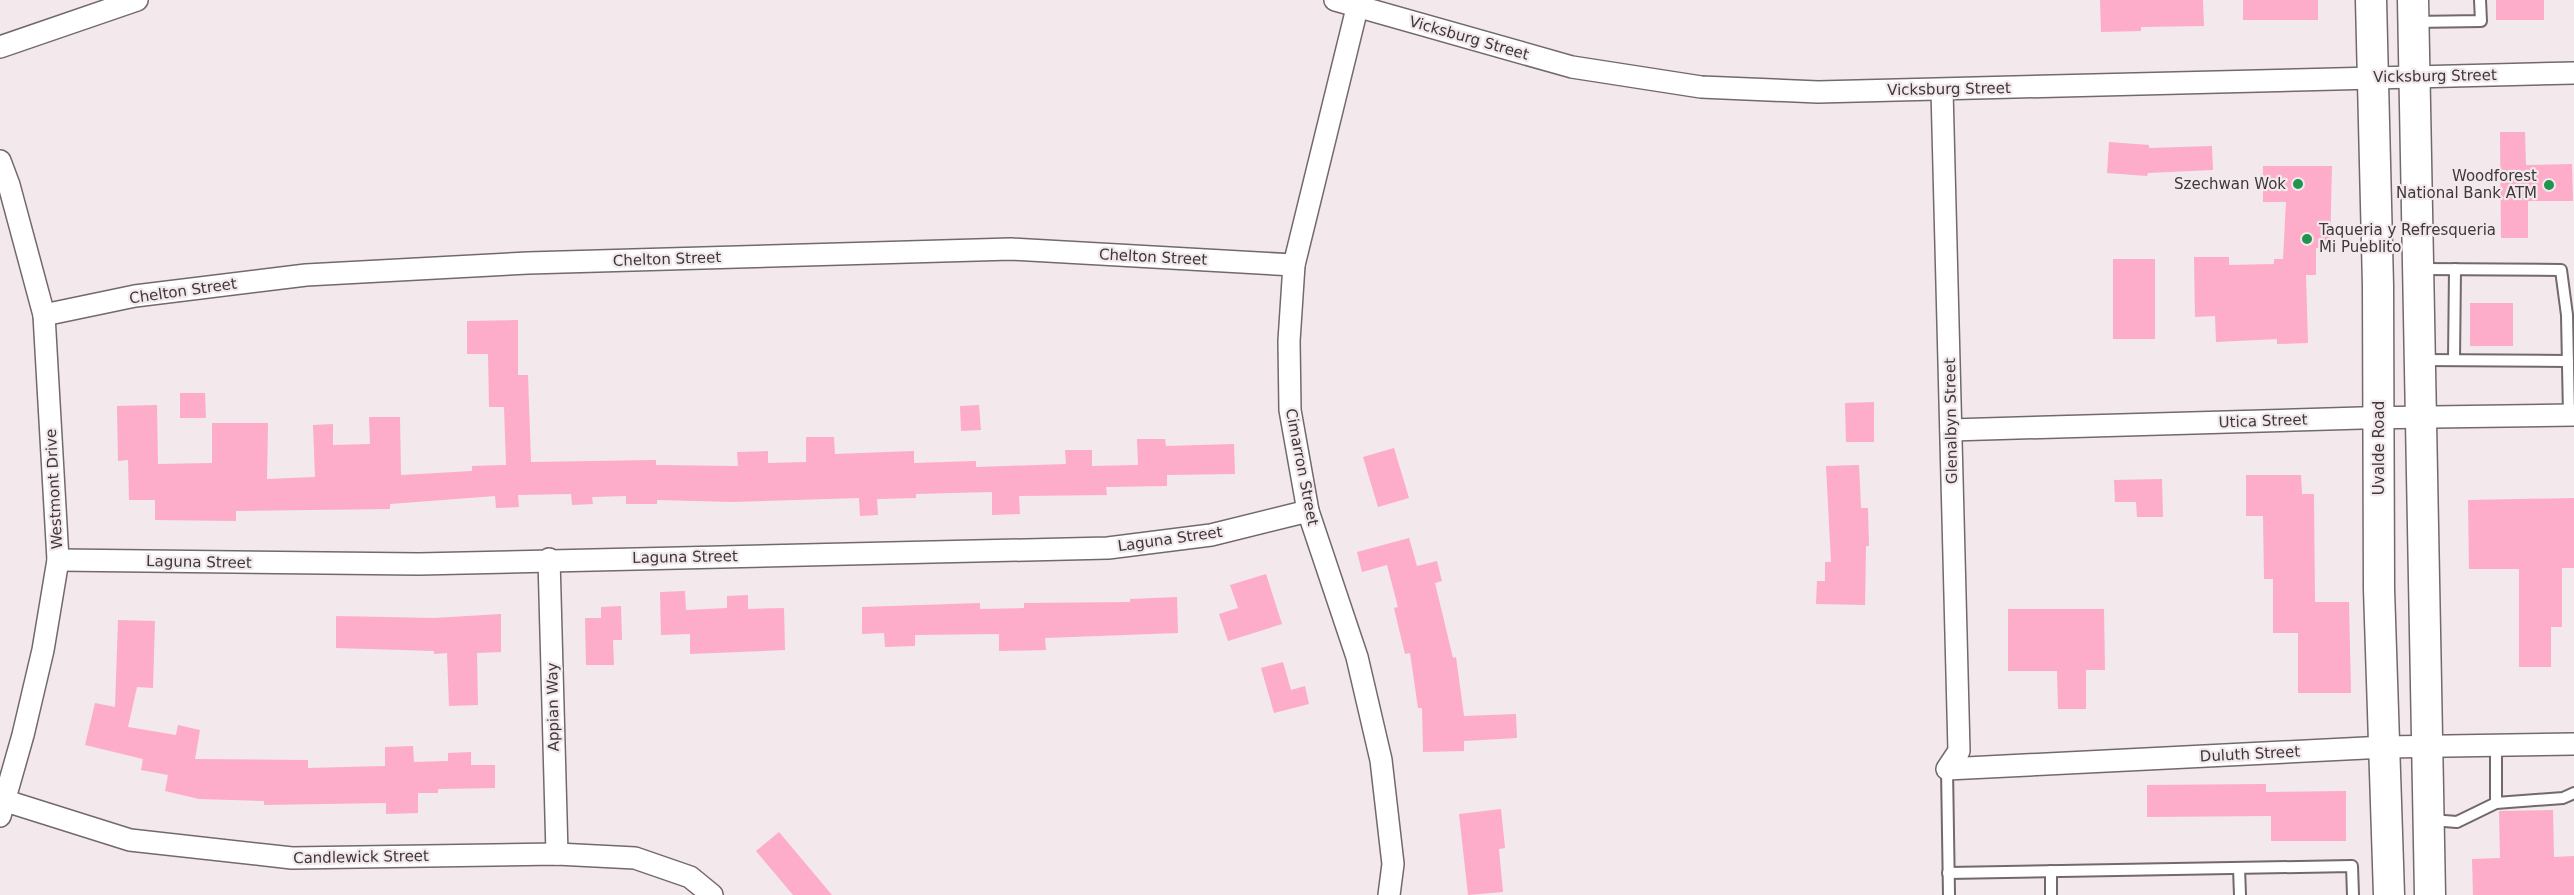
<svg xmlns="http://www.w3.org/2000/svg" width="2574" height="895" viewBox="0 0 2574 895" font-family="'DejaVu Sans',sans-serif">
<rect width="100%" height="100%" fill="#f3e8eb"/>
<!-- building -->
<g fill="#fdacc9">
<polygon points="2100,0 2203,0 2204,26 2141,27 2141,31 2101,32"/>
<rect x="2243" y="0" width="75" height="20"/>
<rect x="2496" y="0" width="48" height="20"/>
<polygon points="2500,132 2525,132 2526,165 2572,164 2573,201 2528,201 2528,238 2501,238"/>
<polygon points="2109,142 2149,145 2149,148 2212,146 2213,170 2148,173 2147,176 2107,173"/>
<polygon points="2263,166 2332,166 2330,248 2316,248 2316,275 2306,275 2308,343 2277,344 2277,339 2216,342 2215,316 2195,317 2194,257 2229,257 2229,265 2274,264 2274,259 2283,259 2286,202 2263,202"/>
<rect x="2113" y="259" width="42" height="80"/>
<rect x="2470" y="303" width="43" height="43"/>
<polygon points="518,320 518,375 528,375 531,462 656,460 656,465 738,466 737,452 768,451 768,463 806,462 806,437 834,437 835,454 914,451 914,463 976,461 976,467 1066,464 1065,450 1092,450 1092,466 1138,465 1137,439 1165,439 1166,446 1234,444 1235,474 1167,475 1167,486 1106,487 1107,495 1019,496 1020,514 992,515 992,492 916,494 916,498 877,499 878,515 860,516 859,498 732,502 657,500 657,504 626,504 626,496 592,497 593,504 572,505 571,494 518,495 519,507 496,508 495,496 390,504 390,509 236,511 236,521 155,520 155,500 129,500 128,460 118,461 117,406 157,405 158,464 212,463 212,423 268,423 267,479 315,477 313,425 333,424 333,445 370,444 369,417 400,417 401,475 472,471 472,466 506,465 504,407 489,407 488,354 467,354 467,321"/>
<polygon points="180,393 205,393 206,418 180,418"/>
<polygon points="1874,402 1874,442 1846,442 1845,403"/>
<polygon points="979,405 981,430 961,431 960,406"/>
<polygon points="1394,448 1409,498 1378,507 1363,457"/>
<polygon points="1859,465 1861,508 1868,508 1869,546 1866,546 1865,605 1816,604 1817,581 1825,581 1825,562 1831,562 1826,466"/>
<polygon points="2246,475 2301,475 2302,494 2314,494 2315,602 2349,602 2351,693 2298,693 2298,633 2273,633 2273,579 2264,579 2263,516 2246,516"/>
<polygon points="2162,479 2163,517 2137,517 2136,502 2115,502 2114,480"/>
<polygon points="2574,498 2574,568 2562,568 2562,627 2551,627 2551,667 2519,667 2519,569 2469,569 2468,500"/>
<polygon points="1409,538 1417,566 1437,561 1442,581 1435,583 1453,658 1456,657 1464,716 1516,714 1517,738 1464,741 1464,751 1423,752 1422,708 1418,708 1410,653 1405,654 1394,608 1398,607 1387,565 1362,572 1357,552"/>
<polygon points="1266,574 1282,624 1228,641 1219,614 1238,608 1230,585"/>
<polygon points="685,591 686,610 727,608 727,596 748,595 748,609 784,608 785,650 690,654 690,634 661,635 660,592"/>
<polygon points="1177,597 1178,633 1045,638 1046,650 999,651 999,634 915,635 915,646 885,647 884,633 862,634 862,607 980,603 980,609 1024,608 1024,603 1130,602 1130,599"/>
<polygon points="621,606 622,640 613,640 614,665 586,665 585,618 601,618 601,607"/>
<polygon points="2008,609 2104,609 2105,670 2086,670 2086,709 2058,709 2057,671 2008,671"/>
<polygon points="501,614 501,652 477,653 478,705 449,706 447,653 434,654 434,651 336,648 336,616 434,618"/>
<polygon points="118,620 155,621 153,688 137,687 128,727 176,735 178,725 200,730 195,759 308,760 308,768 385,766 385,747 413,746 414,762 448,761 448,753 471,752 471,765 495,765 495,788 438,789 438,793 418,793 418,813 386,814 386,803 264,805 264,801 199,799 165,791 168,775 141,770 143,759 85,745 95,703 115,707"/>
<polygon points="1283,662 1291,690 1305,686 1309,704 1274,713 1261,668"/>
<polygon points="2266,784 2266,792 2346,791 2346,841 2271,841 2271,816 2147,817 2147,785"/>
<polygon points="1501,809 1505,848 1499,849 1503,892 1468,895 1459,814"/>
<polygon points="2553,810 2554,857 2574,856 2574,895 2473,895 2472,859 2500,858 2499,811"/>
<polygon points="779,832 832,895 793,895 756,851"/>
</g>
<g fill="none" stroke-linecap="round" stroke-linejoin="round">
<!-- lane casing -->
<g stroke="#72696c" stroke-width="14">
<g id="lane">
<polyline points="2414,22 2481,21 2480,0"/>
<polyline points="2421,269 2561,270 2567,315 2569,415"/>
<polyline points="2422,360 2568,361"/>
<polyline points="2454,360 2455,269"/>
<polyline points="2496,745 2496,803"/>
<polyline points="1947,769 1949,895"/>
<polyline points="2431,820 2457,822 2496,803 2563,798 2574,793"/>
<polyline points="2239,868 2240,895"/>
<polyline points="2051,871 2051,895"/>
<polyline points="1948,873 2352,866 2353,895"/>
</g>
</g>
<!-- street casing -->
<g stroke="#72696c" stroke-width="24">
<g id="street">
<polyline points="1335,0 1572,67 1701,87 1818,92 2574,73"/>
<polyline points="1359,0 1294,265 1289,341 1290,410 1308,511 1357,657 1381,760 1393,864 1389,895"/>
<polyline points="0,47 137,0"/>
<polyline points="1942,90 1959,751 1947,769 2385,747 2574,744"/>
<polyline points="0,161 9,185 44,315 58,560 43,650 23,735 0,816"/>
<polyline points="44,315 135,296 306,275 528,263 1011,249 1294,265"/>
<polyline points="1951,430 2361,418 2574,415"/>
<polyline points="549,559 557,854"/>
<polyline points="58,560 419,564 1108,548 1211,535 1308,511"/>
<polyline points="6,801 130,840 292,858 557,854 635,858 690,877 712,895"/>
</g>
</g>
<!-- secondary casing -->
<g stroke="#72696c" stroke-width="33">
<g id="secondary">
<polyline points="2371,0 2378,286 2379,589 2389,895"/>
<polyline points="2413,0 2430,895"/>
</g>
</g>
<!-- lane -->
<use href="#lane" stroke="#fff" stroke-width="10"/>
<!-- street -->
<use href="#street" stroke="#fff" stroke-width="21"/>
<!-- secondary -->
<use href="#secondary" stroke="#fff" stroke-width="30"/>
</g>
<!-- markers -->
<g fill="#21944f" stroke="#f3e8eb" stroke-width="2">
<circle cx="2298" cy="184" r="6"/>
<circle cx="2549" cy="185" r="6"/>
<circle cx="2307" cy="239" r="6"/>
</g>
<g text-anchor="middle" stroke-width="4.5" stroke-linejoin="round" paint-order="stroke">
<!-- street labels -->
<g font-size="15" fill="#3d393a" stroke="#f3e8eb">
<text transform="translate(1469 38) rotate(16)" y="5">Vicksburg Street</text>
<text transform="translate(2435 76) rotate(-1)" y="5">Vicksburg Street</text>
<text transform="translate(1949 89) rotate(-1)" y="5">Vicksburg Street</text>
<text transform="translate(1153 257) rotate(3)" y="5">Chelton Street</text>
<text transform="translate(667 259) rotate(-2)" y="5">Chelton Street</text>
<text transform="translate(183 291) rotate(-8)" y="5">Chelton Street</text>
<text transform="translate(1951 421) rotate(-91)" y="5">Glenalbyn Street</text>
<text transform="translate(2263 421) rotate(-2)" y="5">Utica Street</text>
<text transform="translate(2379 448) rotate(-90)" y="5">Uvalde Road</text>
<text transform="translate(1302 467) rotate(79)" y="5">Cimarron Street</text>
<text transform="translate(54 489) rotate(-93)" y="5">Westmont Drive</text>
<text transform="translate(1170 539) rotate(-8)" y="5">Laguna Street</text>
<text transform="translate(685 557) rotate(-1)" y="5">Laguna Street</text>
<text transform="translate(199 562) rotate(1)" y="5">Laguna Street</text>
<text transform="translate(553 707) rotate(-91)" y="5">Appian Way</text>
<text transform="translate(2250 754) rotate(-3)" y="5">Duluth Street</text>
<text transform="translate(361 857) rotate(-1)" y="5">Candlewick Street</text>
</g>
<!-- poi labels -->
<g font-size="15" fill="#3d393a" stroke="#f3e8eb" text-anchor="end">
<text x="2537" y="181">Woodforest<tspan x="2537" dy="17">National Bank ATM</tspan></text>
<text x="2286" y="189">Szechwan Wok</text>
<text x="2319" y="235" text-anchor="start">Taqueria y Refresqueria<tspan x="2319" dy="17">Mi Pueblito</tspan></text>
</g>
</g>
</svg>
